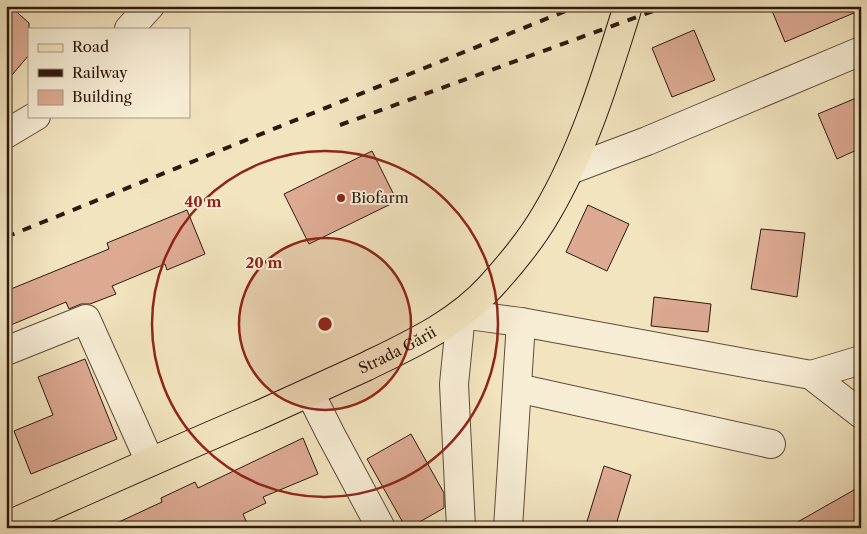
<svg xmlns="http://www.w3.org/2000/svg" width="867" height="534" viewBox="0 0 867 534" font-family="'Libre Caslon Text',serif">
<rect width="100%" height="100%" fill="#f2e4bf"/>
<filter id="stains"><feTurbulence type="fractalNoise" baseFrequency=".004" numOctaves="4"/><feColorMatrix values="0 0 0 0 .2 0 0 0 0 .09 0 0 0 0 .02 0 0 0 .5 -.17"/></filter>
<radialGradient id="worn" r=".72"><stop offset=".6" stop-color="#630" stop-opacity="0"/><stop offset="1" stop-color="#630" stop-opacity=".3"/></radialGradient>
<!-- building -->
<g fill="#dcaa93" stroke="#2e180c">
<polygon points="6,6 10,6 29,23 29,55 6,82"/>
<polygon points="770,6 861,6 861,10 785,42"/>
<polygon points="694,30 715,80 672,97 652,48"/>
<polygon points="861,96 861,148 837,159 818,114"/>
<polygon points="372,151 397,201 309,244 284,194"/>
<polygon points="588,205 629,224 607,271 566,252"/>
<polygon points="187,210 205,254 167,270 165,264 112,286 116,294 90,304 81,304 69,309 66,302 6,327 6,291 109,249 107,243"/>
<polygon points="761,229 805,233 797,297 751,289"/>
<polygon points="654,297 711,304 708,332 651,326"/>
<polygon points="85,359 117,439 31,474 14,431 53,415 38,377"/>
<polygon points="411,434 444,493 444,508 409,528 406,528 367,459"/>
<polygon points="303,438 318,474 263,497 266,503 243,514 249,528 106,528 162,502 161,498 195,482 198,488"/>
<polygon points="604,466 631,475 615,528 585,528"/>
<polygon points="861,486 861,528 787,528"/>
</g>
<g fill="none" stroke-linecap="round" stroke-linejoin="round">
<!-- minor casing -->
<g stroke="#5f4b39" stroke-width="30">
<g id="minor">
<polyline points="129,29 150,6"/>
<polyline points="6,134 36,116"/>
<polyline points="570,170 647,141 861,51"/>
<polyline points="6,351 86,319 150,462"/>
<polyline points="811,375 861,360"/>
<polyline points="517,388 771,444"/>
<polyline points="310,393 330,433 381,528"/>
<polyline points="461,528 454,384 461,314 521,322 811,375 861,414"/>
<polyline points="508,528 521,322"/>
</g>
</g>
<!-- major casing -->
<g stroke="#2e180c" stroke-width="30">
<g id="major">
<path id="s1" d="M6,526C90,489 174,451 259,415C294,399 330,383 365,367C410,345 457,324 491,286C511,264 531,240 546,214C584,150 606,77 628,6"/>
</g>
</g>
<!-- minor -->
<use href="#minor" stroke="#f7edd5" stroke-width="28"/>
<!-- major -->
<use href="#major" stroke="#f2e4bf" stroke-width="28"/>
<!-- rail -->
<g stroke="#2e180c" stroke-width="4" stroke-dasharray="9 9" stroke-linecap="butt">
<polyline points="340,125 667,6"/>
<polyline points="6,237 578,6"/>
</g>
</g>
<!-- distance rings -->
<circle cx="325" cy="324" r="86" fill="#8f2418" fill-opacity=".12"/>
<g fill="none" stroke="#8f2418" stroke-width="2.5">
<circle cx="325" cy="324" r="86"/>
<circle cx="325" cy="324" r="173"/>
</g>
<!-- markers -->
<circle fill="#8f2418" stroke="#f7edd5" stroke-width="2" cx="341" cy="198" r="5"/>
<g text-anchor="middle" stroke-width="4" stroke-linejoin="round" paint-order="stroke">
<!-- poi labels -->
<g font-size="15" fill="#2e180c" stroke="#f7edd5" text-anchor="start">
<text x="351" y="203">Biofarm</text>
</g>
<!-- street labels -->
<g font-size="15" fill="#2e180c" stroke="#f7edd5">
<text dy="5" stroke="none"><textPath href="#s1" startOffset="429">Strada Gării</textPath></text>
</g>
</g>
<circle cx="325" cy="324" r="8" fill="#8f2418" stroke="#f7edd5" stroke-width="2.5"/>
<g font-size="15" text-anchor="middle" font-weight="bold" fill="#8f2418" stroke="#f7edd5" stroke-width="4" stroke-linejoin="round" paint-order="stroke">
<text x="203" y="207">40 m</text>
<text x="264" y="268">20 m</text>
</g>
<!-- margin -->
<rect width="867" height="534" fill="none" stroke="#f2e4bf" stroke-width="25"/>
<rect x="8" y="8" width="852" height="519" fill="none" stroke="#2e180c" stroke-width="2.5"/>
<rect x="12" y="12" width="842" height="509" fill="none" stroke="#2e180c"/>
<!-- legend -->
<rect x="28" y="28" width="162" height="90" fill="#f7edd5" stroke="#a79885"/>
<rect x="38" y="44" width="25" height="8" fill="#f2e4bf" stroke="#a79885"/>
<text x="72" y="52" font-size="15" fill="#2e180c">Road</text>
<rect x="38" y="69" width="25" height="8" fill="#2e180c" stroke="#a79885"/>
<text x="72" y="78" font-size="15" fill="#2e180c">Railway</text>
<rect x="38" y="90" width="25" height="15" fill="#dcaa93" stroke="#a79885"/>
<text x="72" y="102" font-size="15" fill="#2e180c">Building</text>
<rect width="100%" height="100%" filter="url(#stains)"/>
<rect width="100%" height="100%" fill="url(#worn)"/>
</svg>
